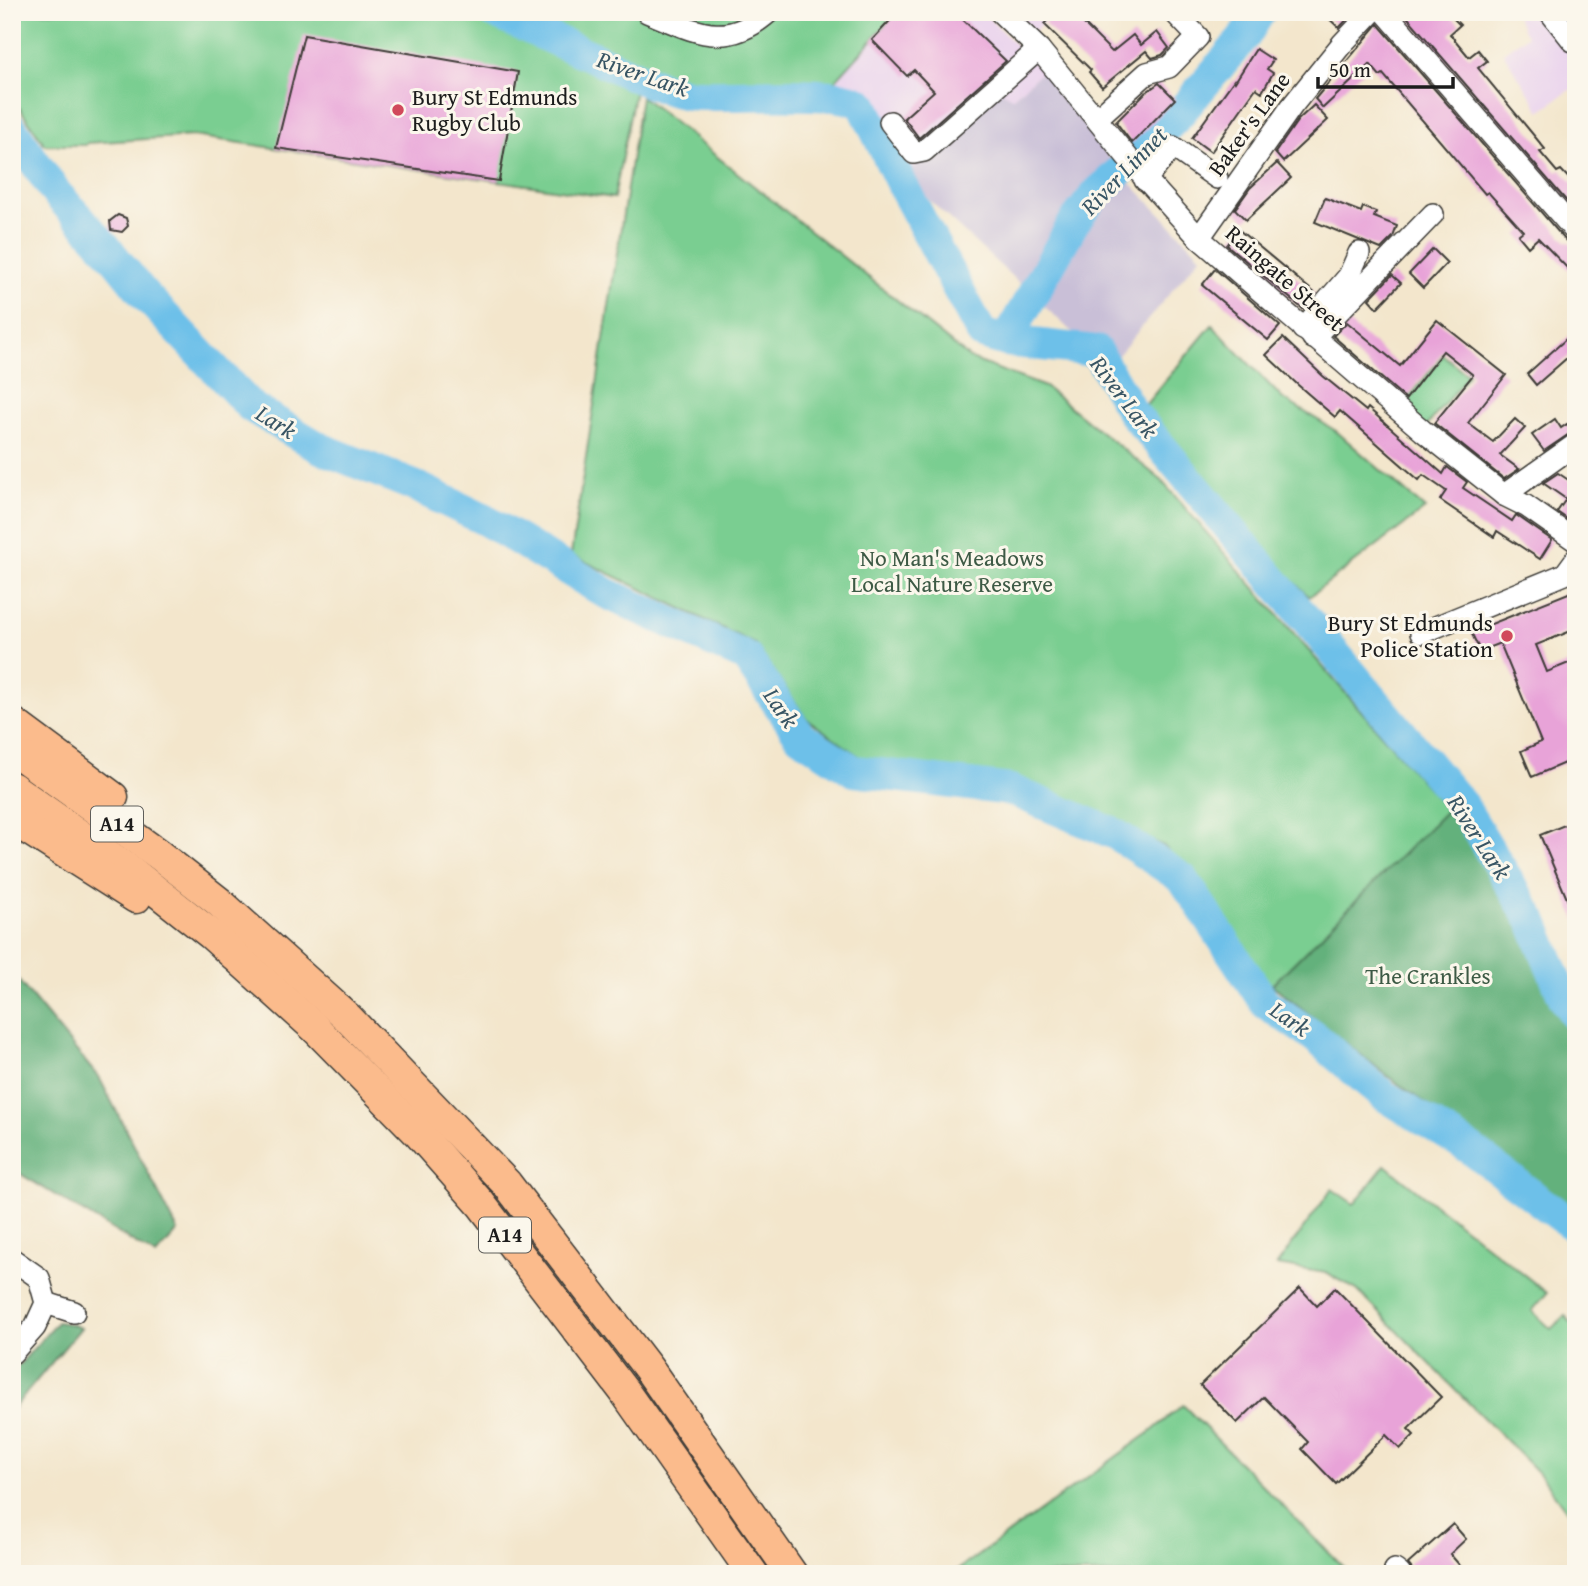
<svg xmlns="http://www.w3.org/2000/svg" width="1588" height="1586" viewBox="0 0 1588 1586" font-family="'Gentium Book Plus',serif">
<rect width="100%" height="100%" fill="#fbf7ec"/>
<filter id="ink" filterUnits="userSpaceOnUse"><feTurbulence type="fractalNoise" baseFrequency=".0143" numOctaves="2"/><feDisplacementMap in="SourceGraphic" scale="14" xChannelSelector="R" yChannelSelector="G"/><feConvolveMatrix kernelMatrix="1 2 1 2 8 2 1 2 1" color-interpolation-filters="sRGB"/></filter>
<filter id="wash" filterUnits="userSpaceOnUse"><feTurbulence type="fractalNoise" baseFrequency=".00686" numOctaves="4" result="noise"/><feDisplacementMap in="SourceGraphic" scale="28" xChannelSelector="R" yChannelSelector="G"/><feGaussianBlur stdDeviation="1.57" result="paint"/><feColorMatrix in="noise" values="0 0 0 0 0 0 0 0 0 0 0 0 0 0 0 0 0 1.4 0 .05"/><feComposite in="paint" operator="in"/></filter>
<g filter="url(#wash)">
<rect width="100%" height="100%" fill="#f3e6cc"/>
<!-- built -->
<g fill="#e9d1ed">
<polygon points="898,12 982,12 1043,71 1012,98 1000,90 904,177 864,97 853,93 824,93"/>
<polygon points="1011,12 1053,12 1034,32"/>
<polygon points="1514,12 1576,12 1576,86 1540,111 1503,52 1527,36"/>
</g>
<!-- industrial -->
<polygon fill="#c9bfd7" points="1043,71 1123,175 1201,256 1109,366 904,177 1000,89 1012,98"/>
<!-- green -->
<g fill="#7ace91" stroke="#4b7556" stroke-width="2">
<polygon points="12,12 497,12 494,18 636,85 614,198 193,136 87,143 86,145 45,145 12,97"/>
<polygon points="506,12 898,12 824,93 684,86"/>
<polygon points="641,96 971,359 1045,387 1160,479 1447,810 1272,985 1257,974 1219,912 1164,846 1015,782 870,764 807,719 755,644 571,555"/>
<polygon points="1212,325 1282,398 1336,431 1425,509 1309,597 1197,482 1136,416"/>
<polygon points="1443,355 1468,375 1423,431 1399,411"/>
<polygon points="1385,1165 1547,1293 1532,1311 1551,1329 1565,1316 1576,1327 1576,1523 1540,1475 1357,1290 1326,1273 1277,1265 1332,1189 1354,1204"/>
<polygon points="1183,1405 1350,1574 952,1574 1152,1431"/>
</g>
<!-- forest -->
<g fill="#63b17b" stroke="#40664c" stroke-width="2">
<polygon points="1447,810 1530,941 1556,999 1576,1031 1576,1214 1473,1137 1394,1081 1272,985"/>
<polygon points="12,973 100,1079 178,1231 156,1256 12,1169"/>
<polygon points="57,1322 71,1324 81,1328 12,1410 12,1373"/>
</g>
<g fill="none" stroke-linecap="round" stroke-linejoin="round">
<!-- river -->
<g stroke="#6dc0e9" stroke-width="32">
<path d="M493,12C529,29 566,45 602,61C627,73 660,89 687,94C722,99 842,86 863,105L900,181L982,334L1006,341L1096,351L1132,412L1463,806L1533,922L1564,998L1576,1016"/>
<polyline points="12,129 56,193 105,246 143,293 251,407 320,448 417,487 485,520 606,593 746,657 800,736 854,771 1011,790 1115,834 1183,879 1265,1003 1315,1037 1383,1095 1469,1148 1576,1228"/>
<polyline points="1006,341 1074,222 1095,195 1174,120 1245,36 1260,12"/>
</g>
</g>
<g id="blocks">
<!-- building -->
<g fill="#e8a3d8">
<polygon points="898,12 955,12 1006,61 919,138 904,118 934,91 914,70 907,76 872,40"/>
<polygon points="1055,12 1072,12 1112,52 1133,35 1141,45 1157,32 1169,48 1162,55 1152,58 1146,51 1102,87 1089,72 1091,70 1044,24"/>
<polygon points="1322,12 1354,12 1339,28"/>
<polygon points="1403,12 1447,12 1460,25 1450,34 1469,57 1478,50 1487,61 1478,68 1545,149 1540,152 1557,172 1561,170 1576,186 1576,212"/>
<polygon points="1378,24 1566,241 1576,245 1576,277 1538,238 1528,247 1518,235 1523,231 1488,192 1485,194 1383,74 1380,76 1370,64 1323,108 1315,99"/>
<polygon points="304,35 518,72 499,181 276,148"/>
<polygon points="1256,49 1273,60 1267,69 1273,73 1262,92 1256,88 1211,152 1192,138 1234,80 1235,82"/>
<polygon points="1159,83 1175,99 1132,143 1116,122 1145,93"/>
<polygon points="1314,105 1328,120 1283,162 1275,153 1298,120"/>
<polygon points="1277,163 1291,178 1246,220 1235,209 1250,188"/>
<polygon points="1325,198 1361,212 1363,207 1376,212 1374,217 1397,226 1393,237 1381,249 1315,222"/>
<polygon points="118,215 126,218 128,226 122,232 111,230 110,221"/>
<polygon points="1239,230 1316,294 1303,309 1227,245"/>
<polygon points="1433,249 1447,263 1423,288 1409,274"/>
<polygon points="1215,269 1280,326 1268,340 1202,285"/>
<polygon points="1392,275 1401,283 1377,308 1369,299"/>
<polygon points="1437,320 1506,375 1468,423 1493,442 1515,419 1525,428 1500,455 1519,469 1504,479 1434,423 1473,375 1443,351 1406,399 1333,336 1347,322 1400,366"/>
<polygon points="1576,330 1576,350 1536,385 1527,374"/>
<polygon points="1283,338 1323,376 1366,411 1368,408 1443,474 1447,467 1467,482 1463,488 1512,521 1516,515 1552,540 1540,559 1497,531 1494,537 1440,500 1446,491 1423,475 1419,480 1340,411 1335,417 1298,385 1266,355"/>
<polygon points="1555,419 1561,428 1567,424 1572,432 1544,451 1532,435"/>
<polygon points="1558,473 1576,485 1576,525 1557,512 1566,499 1543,483"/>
<polygon points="1576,590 1576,629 1536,645 1547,672 1576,660 1576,758 1532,777 1521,751 1541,742 1500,643 1480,651 1471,632"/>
<polygon points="1567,824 1576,845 1576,920 1540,835"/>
<polygon points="1300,1288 1317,1306 1335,1288 1441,1397 1408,1429 1414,1435 1400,1449 1386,1435 1336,1484 1302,1449 1308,1442 1264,1397 1237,1423 1200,1385"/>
<polygon points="1453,1524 1466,1539 1450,1554 1467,1574 1416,1574 1408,1564"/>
</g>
</g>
</g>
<g filter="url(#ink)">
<use href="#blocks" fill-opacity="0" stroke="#3c3a36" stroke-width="2"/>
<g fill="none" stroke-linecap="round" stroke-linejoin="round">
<!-- minor casing -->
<g stroke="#3c3a36" stroke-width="24">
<g id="minor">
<path d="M647,12C695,31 725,51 769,12"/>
<polyline points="1000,12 1039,49 1142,175 1199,238 1423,431 1504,495 1526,506 1576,541"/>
<polyline points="1385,12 1576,232"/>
<polyline points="1550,12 1573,41 1576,39"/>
<polyline points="1097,118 1147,73 1169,67 1198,37 1174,12"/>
<polyline points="890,122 914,153 924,151 1039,49"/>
<polyline points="1145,180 1173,147 1217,178"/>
<polyline points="1199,238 1292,106 1342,44 1372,12"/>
<polyline points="1303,329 1349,276 1359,253"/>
<polyline points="1313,338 1433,214"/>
<polyline points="1504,495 1576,444"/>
<polyline points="1421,633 1565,574 1576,559"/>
<polyline points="12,1259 39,1278 46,1303 35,1327 12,1353"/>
<polyline points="46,1303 74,1312"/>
<polyline points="1395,1570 1400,1574"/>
</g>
</g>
<!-- highway casing -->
<g stroke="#3c3a36" stroke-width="33">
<g id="highway">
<polyline points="12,722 113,797"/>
<polyline points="12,749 158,854 219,902 348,1018 507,1184 648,1368 792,1574"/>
<polyline points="12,787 131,871 212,935 315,1028 420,1135 481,1204 624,1391 753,1574"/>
<polyline points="12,819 136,898"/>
</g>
</g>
<!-- minor -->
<use href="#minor" stroke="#fff" stroke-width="21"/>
<!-- highway -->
<use href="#highway" stroke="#fbbb8c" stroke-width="30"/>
</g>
</g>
<!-- markers -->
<g fill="#d1495b" stroke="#fbf7ec" stroke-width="2.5">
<circle cx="398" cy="110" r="7"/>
<circle cx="1507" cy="636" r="7"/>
</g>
<g text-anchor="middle" stroke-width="6" stroke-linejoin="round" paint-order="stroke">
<!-- shield labels -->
<g fill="#fbf7ec" stroke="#5f5e5a" stroke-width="2">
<rect x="91" y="806.5" width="52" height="35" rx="5"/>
<rect x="479" y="1217.5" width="52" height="35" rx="5"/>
</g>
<g font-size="21" font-weight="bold" fill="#1c1c1c">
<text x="117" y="831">A14</text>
<text x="505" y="1242">A14</text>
</g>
<!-- poi labels -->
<g font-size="23" fill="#1c1c1c" stroke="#fbf7ec" text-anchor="start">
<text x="412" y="105">Bury St Edmunds<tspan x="412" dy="26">Rugby Club</tspan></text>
<text x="1493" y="631" text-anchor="end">Bury St Edmunds<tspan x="1493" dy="26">Police Station</tspan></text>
</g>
<!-- street labels -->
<g font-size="23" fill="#1c1c1c" stroke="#fbf7ec">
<text transform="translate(1249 124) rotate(-54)" y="8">Baker's Lane</text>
<text transform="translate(1285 278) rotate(41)" y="8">Raingate Street</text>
</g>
<!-- park labels -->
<g font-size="23" fill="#3d5a45" stroke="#fbf7ec">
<text x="952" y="566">No Man's Meadows<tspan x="952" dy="26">Local Nature Reserve</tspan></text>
<text x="1428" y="984">The Crankles</text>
</g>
<!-- water labels -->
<g font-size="24" font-style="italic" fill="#385564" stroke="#fbf7ec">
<text transform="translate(643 74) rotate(19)" y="8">River Lark</text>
<text transform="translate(1124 171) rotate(-46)" y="8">River Linnet</text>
<text transform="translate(1124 397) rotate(53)" y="8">River Lark</text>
<text transform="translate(276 422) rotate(32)" y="8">Lark</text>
<text transform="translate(781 708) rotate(56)" y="8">Lark</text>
<text transform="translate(1479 837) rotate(57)" y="8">River Lark</text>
<text transform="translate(1290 1019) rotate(35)" y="8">Lark</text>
</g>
</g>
<!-- margin -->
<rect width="1588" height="1586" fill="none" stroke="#fbf7ec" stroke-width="42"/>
<!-- scale -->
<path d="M1318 77v10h135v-10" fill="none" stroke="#1c1c1c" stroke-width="3.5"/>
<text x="1329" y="77" font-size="21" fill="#1c1c1c" stroke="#fbf7ec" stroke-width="5" paint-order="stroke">50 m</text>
</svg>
